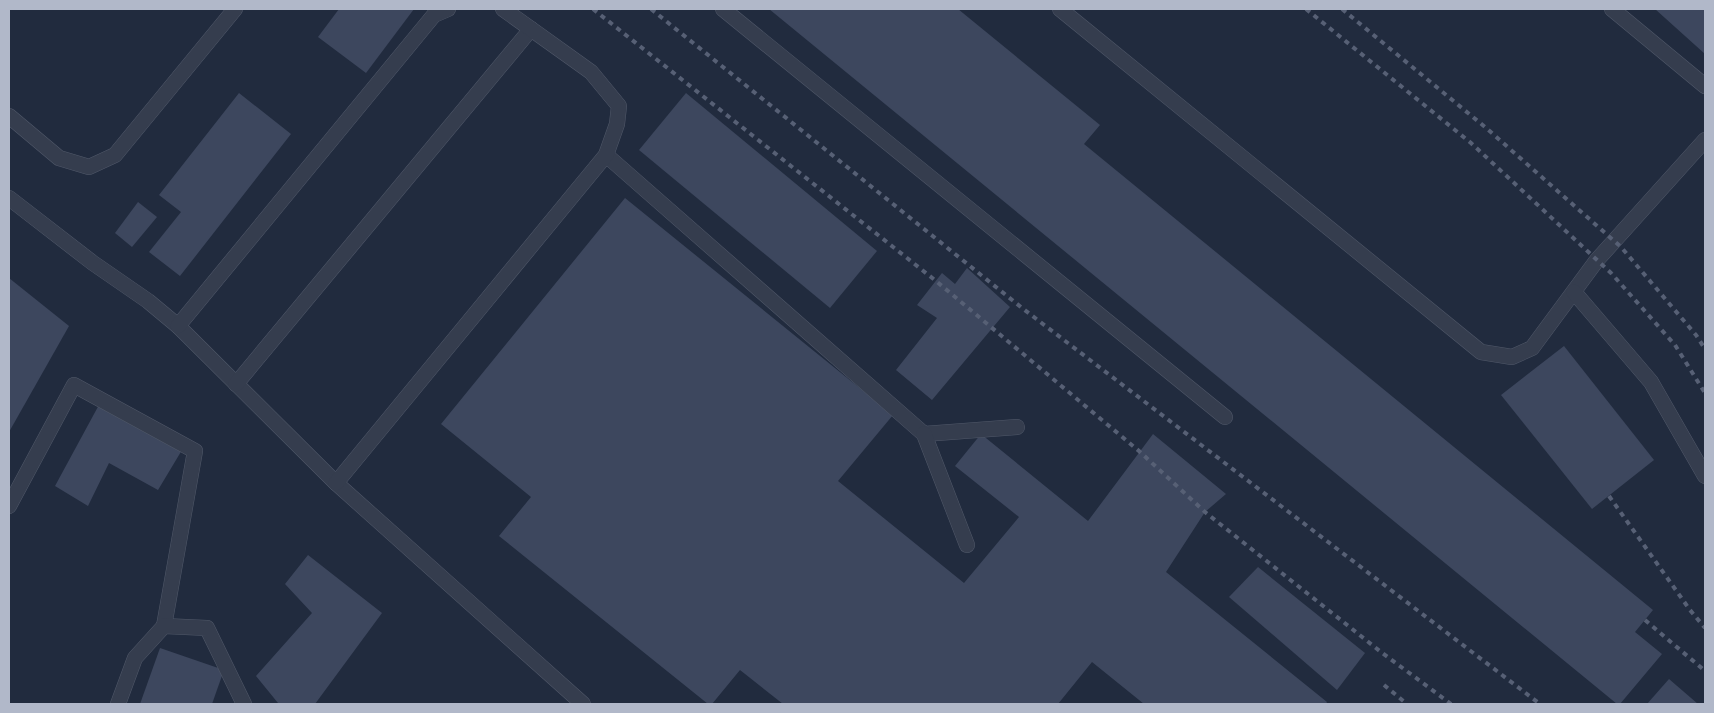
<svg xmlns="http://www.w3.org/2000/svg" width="1714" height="713" viewBox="0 0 1714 713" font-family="'Open Sans',sans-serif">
<rect width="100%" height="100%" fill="#212b3e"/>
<!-- building -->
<g fill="#3d475e">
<polygon points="339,9 414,9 366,73 318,37"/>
<polygon points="769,9 958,9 1100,125 1084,144 1653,610 1635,632 1662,654 1620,704 1617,704"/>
<polygon points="1655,9 1705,9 1705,54"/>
<polygon points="239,93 291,134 180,276 149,252 181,212 159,195"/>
<polygon points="686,93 877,251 830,308 639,150"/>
<polygon points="625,198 893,415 838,481 964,583 1019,517 955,466 981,434 1088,521 1153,434 1226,494 1205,512 1166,572 1327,702 1326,704 1144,704 1092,662 1058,704 783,704 740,670 712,704 708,704 499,536 531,497 441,424"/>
<polygon points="138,202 157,217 132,247 115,233"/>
<polygon points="967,268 1010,307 932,400 896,370 937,318 917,305 942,273 955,284"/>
<polygon points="9,278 69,326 9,432"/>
<polygon points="1564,346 1654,460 1592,509 1501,395"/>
<polygon points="100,403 182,450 158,490 109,463 88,506 55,486"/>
<polygon points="308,555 382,613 315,704 276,704 278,703 256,676 312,613 285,584"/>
<polygon points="1258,567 1365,653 1337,690 1229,597"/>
<polygon points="160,648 224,670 212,704 140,704"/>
<polygon points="1669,679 1698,704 1647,704"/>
</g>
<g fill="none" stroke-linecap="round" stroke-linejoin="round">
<!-- service casing -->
<g stroke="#505869" stroke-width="16">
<g id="service">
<polyline points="723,9 1225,417"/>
<polyline points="1060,9 1481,352 1512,357 1532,348 1597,260 1705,140"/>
<polyline points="1612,9 1705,86"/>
<polyline points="9,116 59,158 89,167 115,155 235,9"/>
<polyline points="606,155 924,434 1017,427"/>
<polyline points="9,198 93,263 148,301 178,326 336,483 583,704"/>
<polyline points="1574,292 1651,382 1705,476"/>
<polyline points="178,326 434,15 448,9"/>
<polyline points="236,384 531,29"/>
<polyline points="924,434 967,545"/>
<polyline points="336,483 606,155 617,124 619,106 591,72 503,9"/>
<polyline points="9,506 74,385 195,451 164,626"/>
<polyline points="118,704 135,658 164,626 207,628 244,704"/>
</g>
</g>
<!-- service -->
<use href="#service" stroke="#353d4e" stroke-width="15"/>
<!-- rail -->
<g stroke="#576075" stroke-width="4" stroke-dasharray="5 5" stroke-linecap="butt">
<polyline points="593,9 936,281 1139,451 1205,512 1381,652 1451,704"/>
<polyline points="651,9 1022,308 1540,704"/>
<polyline points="1306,9 1471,143 1611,273 1675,345 1705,393"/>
<polyline points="1342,9 1485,127 1621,247 1696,335 1705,349"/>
<polyline points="1609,496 1690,610 1705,628"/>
<polyline points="1645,620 1705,671"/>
<polyline points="1384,685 1407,704"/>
</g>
</g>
<!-- border -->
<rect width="1714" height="713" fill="none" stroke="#b1b8c9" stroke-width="20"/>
</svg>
